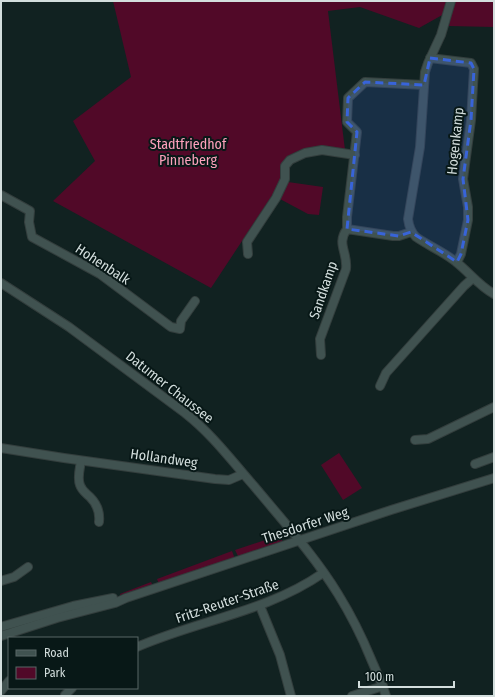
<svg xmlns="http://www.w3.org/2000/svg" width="495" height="697" viewBox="0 0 495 697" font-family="'Fira Sans Condensed',sans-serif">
<rect width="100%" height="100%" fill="#112221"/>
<!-- green -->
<g fill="#510928">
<polygon points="113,1 448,1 444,14 419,28 360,7 328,11 345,150 321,146 300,150 288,156 281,165 281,179 277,188 211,288 53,201 95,161 73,121 131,77"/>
<polygon points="454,1 494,1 494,27 449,26"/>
<polygon points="288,182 323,187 319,215 308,214 280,199"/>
<polygon points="339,453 362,488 343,500 321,465"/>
<polygon points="277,536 281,538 283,542 239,558 235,550"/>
<polygon points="232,551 235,559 159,584 157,579"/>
<polygon points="151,582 153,586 120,595 120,594"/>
</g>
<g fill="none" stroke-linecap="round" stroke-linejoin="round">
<!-- minor casing -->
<g stroke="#333e3d" stroke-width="10">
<g id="minor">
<path d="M451,1L441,35L428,63L425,72L420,147L408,219C409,227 411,232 416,237C429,246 444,252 456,262C469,272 479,286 494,294"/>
<polyline points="430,58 471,63 474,69 471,120 463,179 468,207 468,220 461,254 457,262"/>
<polyline points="1,195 30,211 29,222 32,237 100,274 171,327 180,329 181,321 195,301"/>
<polyline points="347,229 347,217 357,132 347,122 348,98 365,82 424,85"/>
<polyline points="248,254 247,242 276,198 285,179 285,166 290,160 305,153 322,150 355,155"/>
<path d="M1,283L69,327L185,413C213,435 231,460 254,486C283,521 314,555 338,594C351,615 362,637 371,659C376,671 382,683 386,696"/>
<path d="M321,355L320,339L346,269C348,252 336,244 347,229L393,236H399L411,232"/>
<polyline points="380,386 386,373 464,286 473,278"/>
<polyline points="415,440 428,439 494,407"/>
<polyline points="1,448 64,458 215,479 229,480 243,474"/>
<path d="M81,461C80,468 77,478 80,485C82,491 86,493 90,497C97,504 100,513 99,522"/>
<polyline points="475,464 494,457"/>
<polyline points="1,581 14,577 28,567"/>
<polyline points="260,606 280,655 291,696"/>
<polyline points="1,627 73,606 113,598"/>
<polyline points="1,636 57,618 115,603 126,598 391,510 494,478"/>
<path d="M137,647C199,620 267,612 323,573"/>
<polyline points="1,691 9,681"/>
<polyline points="67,696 65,695 72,688"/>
<polyline points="352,696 383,686"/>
</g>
</g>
<!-- minor -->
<use href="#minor" stroke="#405250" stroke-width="8"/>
</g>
<!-- marked area -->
<path fill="#3864d9" fill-opacity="0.2" stroke="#3864d9" stroke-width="3" stroke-dasharray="8 5" stroke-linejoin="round" d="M430,58L471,63L474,69L471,120L463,179L468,220L461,254L457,262L411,232L399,236L347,229L357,132L347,122L348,98L365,82L424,85Z"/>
<g text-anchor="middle" stroke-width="4" stroke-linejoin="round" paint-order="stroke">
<!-- street labels -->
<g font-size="14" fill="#d3dedd" stroke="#081817">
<text transform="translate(455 141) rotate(-84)" y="5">Hogenkamp</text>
<text transform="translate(103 264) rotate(33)" y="5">Hohenbalk</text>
<text transform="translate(323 290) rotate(-71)" y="5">Sandkamp</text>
<text transform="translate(170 387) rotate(38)" y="5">Datumer Chaussee</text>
<text transform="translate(164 458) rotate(8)" y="5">Hollandweg</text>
<text transform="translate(305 525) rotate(-18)" y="5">Thesdorfer Weg</text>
<text transform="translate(227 601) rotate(-19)" y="5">Fritz-Reuter-Straße</text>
</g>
<!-- park labels -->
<g font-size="14" fill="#fda1bc" stroke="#081817">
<text x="188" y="149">Stadtfriedhof<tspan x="188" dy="16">Pinneberg</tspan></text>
</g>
</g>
<!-- border -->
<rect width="495" height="697" fill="none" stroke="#d3dedd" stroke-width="4"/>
<!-- legend -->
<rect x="8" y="637" width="130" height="52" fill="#081817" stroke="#596766"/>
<rect x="16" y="650" width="20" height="6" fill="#405250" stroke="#596766"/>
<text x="44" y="657" font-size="12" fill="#d3dedd">Road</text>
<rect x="16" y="667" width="20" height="12" fill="#510928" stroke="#596766"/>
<text x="44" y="677" font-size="12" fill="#d3dedd">Park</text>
<!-- scale -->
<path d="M359 681v6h95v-6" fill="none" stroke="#d3dedd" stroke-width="2"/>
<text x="365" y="681" font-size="12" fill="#d3dedd" stroke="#081817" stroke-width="3" paint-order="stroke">100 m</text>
</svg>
